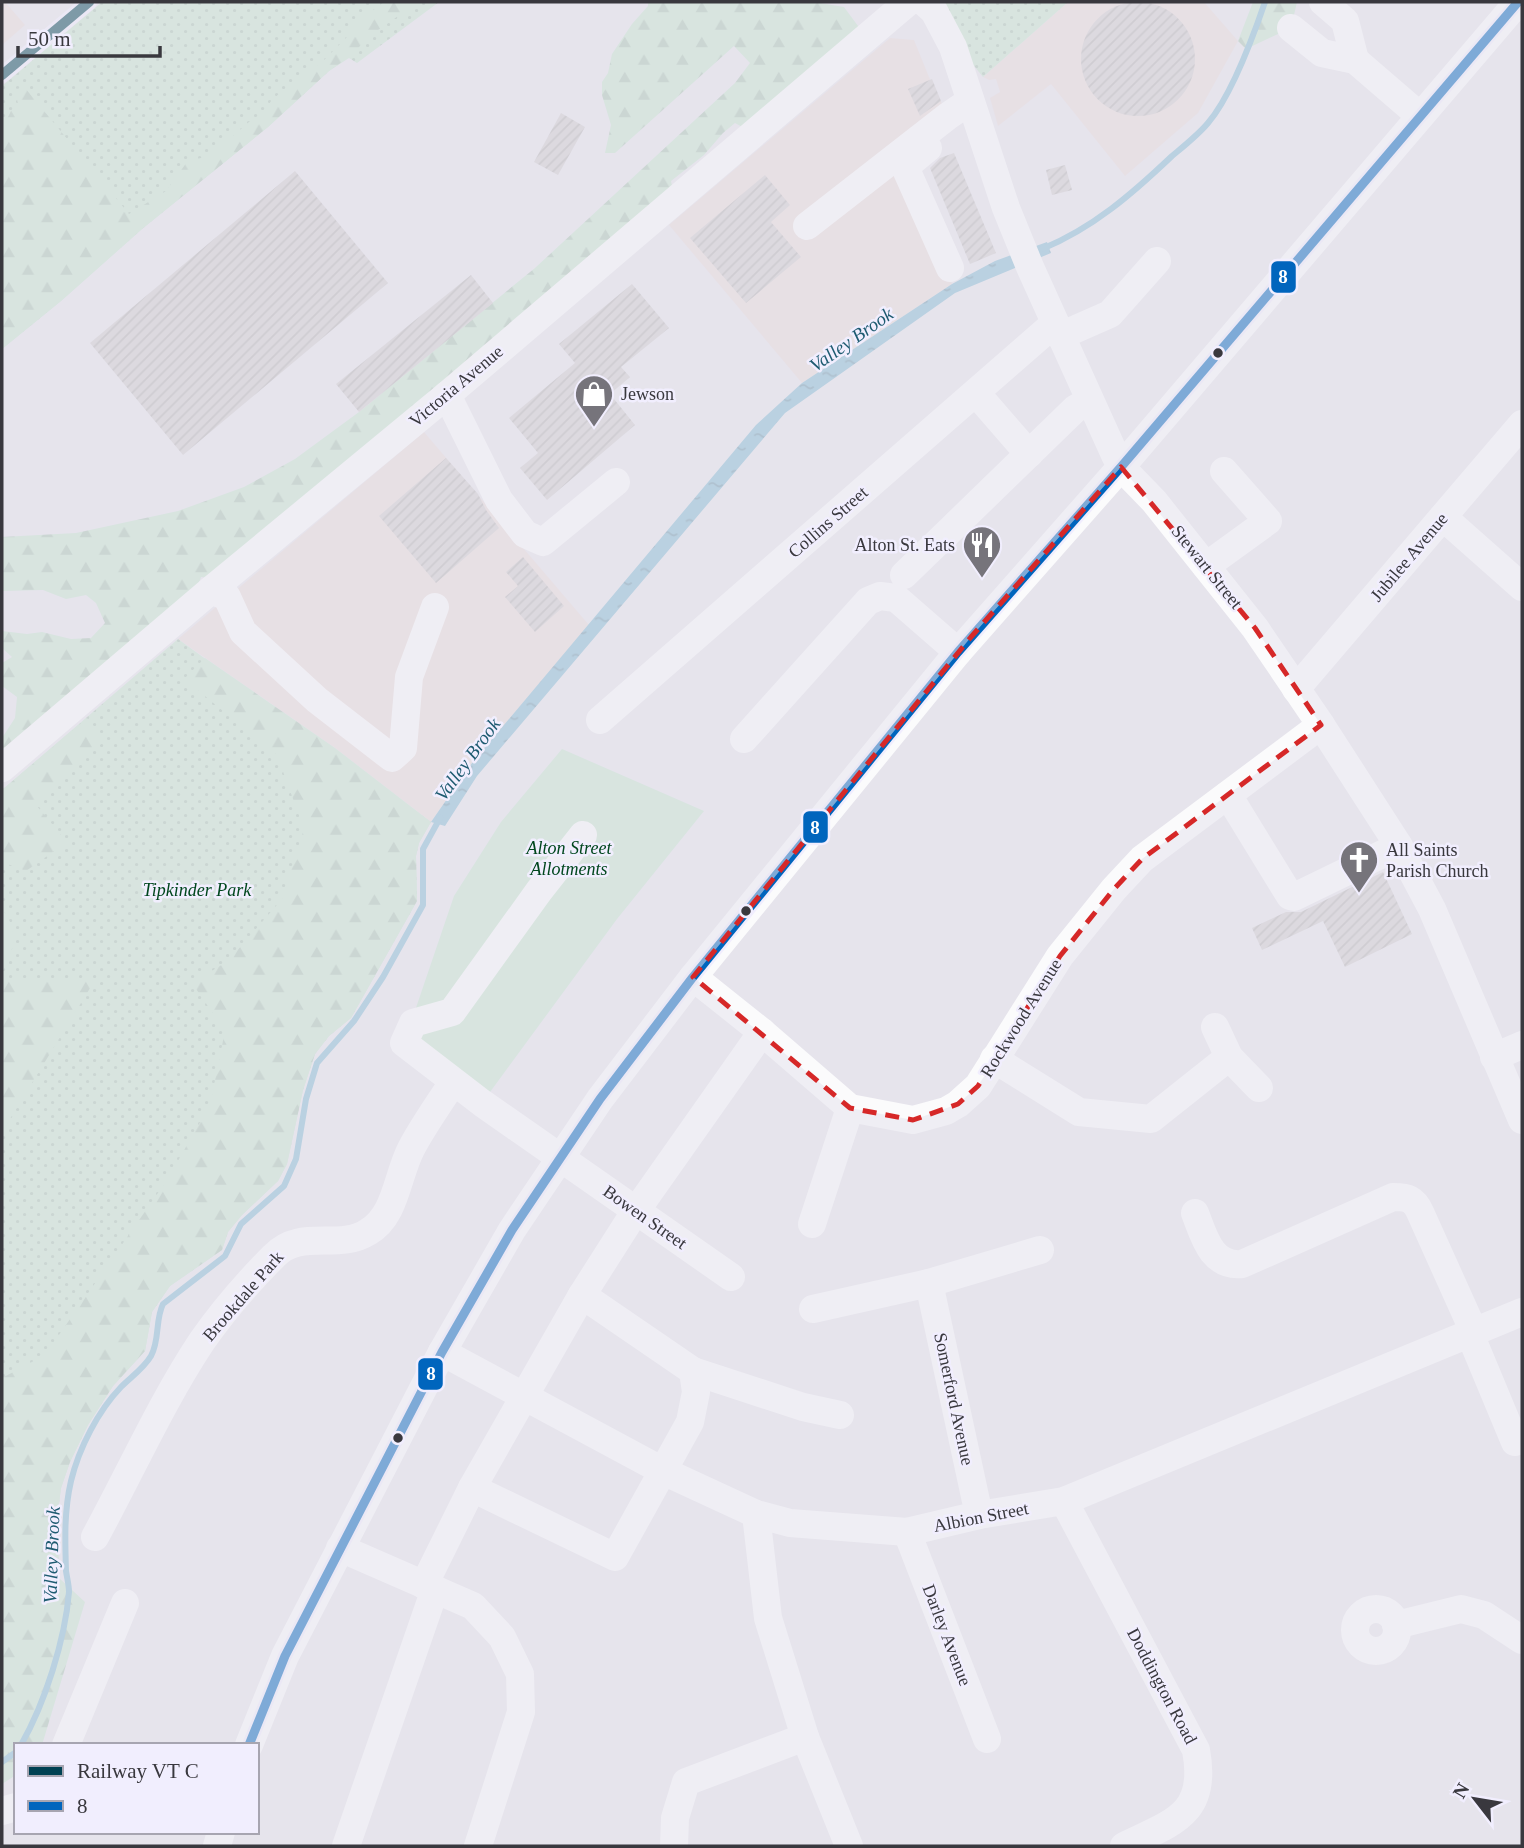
<svg xmlns="http://www.w3.org/2000/svg" width="1524" height="1848" viewBox="0 0 1524 1848" font-family="'Times New Roman',serif">
<defs>
<pattern id="grass-dots" width="8" height="8" patternUnits="userSpaceOnUse" patternTransform="scale(1.75)"><rect width="8" height="8" fill="#c7e5cf"/><path d="M2 2h.1M6 6h.1" fill="none" stroke="#acc5b3" stroke-width="1.8" stroke-linecap="round"/></pattern>
<pattern id="forest-firs" width="22" height="20" patternUnits="userSpaceOnUse" patternTransform="scale(1.75)"><rect width="22" height="20" fill="#c7e5cf"/><path d="M5 1l3.5 6h-7zM16 11l3.5 6h-7z" fill="#acc5b3"/></pattern>
<pattern id="water-ripples" width="26" height="14" patternUnits="userSpaceOnUse" patternTransform="scale(1.75)"><rect width="26" height="14" fill="#85bad2"/><path d="M2 4q2-2 4 0t4 0M15 11q2-2 4 0t4 0" fill="none" stroke="#6e98ac"/></pattern>
<pattern id="building-hatch" width="6" height="6" patternUnits="userSpaceOnUse" patternTransform="scale(1.75)"><rect width="6" height="6" fill="#d1cdce"/><path d="M-1 1l2-2M0 6l6-6M5 7l2-2" fill="none" stroke="#b4b1b2"/></pattern>
</defs>
<rect width="100%" height="100%" fill="#e6e4ec"/>
<!-- industrial -->
<g fill="#e9dbda">
<polygon points="2,2 5,2 25,25 2,45"/>
<polygon points="1068,2 1204,2 1238,41 1198,113 1125,176 1051,84 998,126 990,98 1000,92 996,79 989,80 983,77"/>
<polygon points="890,38 914,40 929,77 951,122 900,164 952,284 802,383 669,225"/>
<polygon points="424,432 589,625 472,763 431,822 335,748 178,639"/>
</g>
<!-- grass -->
<g fill="url(#grass-dots)">
<polygon points="102,2 439,2 357,63 349,58 329,71 268,127 142,229 61,301 2,349 2,86"/>
<polygon points="922,2 1068,2 983,77"/>
<polygon points="178,639 431,822 419,843 416,856 417,901 351,1018 329,1036 315,1054 303,1090 287,1164 278,1181 242,1215 228,1232 222,1250 170,1286 152,1312 145,1351 113,1386 88,1425 70,1462 61,1488 57,1519 59,1578 2,1594 2,790"/>
</g>
<!-- forest -->
<g fill="url(#forest-firs)">
<polygon points="384,2 418,2 371,35 349,57 329,71 268,127 142,229 61,301 2,349 2,129 11,111 18,104 15,89 25,88 129,214 166,191 187,162 211,155 249,122 265,111 271,101 305,71 320,64 346,38 360,20"/>
<polygon points="648,2 814,2 844,7 861,30 746,129 735,123 723,133 704,155 671,181 673,191 209,578 201,577 195,594 2,757 2,738 15,718 17,697 2,686 2,663 12,657 2,648 2,631 27,634 42,632 71,639 91,638 105,623 96,603 86,595 66,599 43,590 2,591 2,537 76,533 178,511 244,487 295,459 359,412 535,268 735,83 750,63 734,46 615,153 605,153 611,125 602,95 602,82 608,73 612,54 632,24 648,6"/>
<polygon points="1253,2 1297,2 1291,28 1246,49 1238,41"/>
<polygon points="205,658 335,748 431,822 419,843 416,856 417,901 351,1018 329,1036 315,1054 303,1090 287,1164 278,1181 242,1215 228,1232 222,1250 170,1286 152,1312 145,1351 113,1386 88,1425 70,1462 61,1488 57,1519 59,1578 85,1602 42,1745 16,1745 16,1775 2,1784 2,1378 45,1355 167,1180 210,1105 225,1031 192,983 228,961 282,899 304,829 277,755 184,679"/>
<polygon points="87,718 105,740 36,805 67,842 26,871 2,862 2,790"/>
<polygon points="3,978 95,980 2,1132 2,979"/>
</g>
<!-- garden -->
<g fill="#c7e5cf">
<polygon points="562,749 704,811 617,919 482,1103 404,1043 454,896 501,822"/>
<path d="M2,909C19,930 15,950 2,972Z"/>
</g>
<!-- water -->
<polygon fill="url(#water-ripples)" points="1047,242 1051,253 955,293 785,413 477,776 445,826 431,822 472,763 756,425 802,383 952,284 995,261"/>
<g fill="none" stroke-linecap="round" stroke-linejoin="round">
<!-- stream -->
<g stroke="#85bad2" stroke-width="6">
<path d="M1042,249C1093,228 1132,194 1172,156C1184,146 1198,135 1208,123C1232,95 1253,37 1265,2"/>
<path d="M21,1745C45,1703 65,1640 69,1592C69,1585 67,1578 66,1571C65,1540 64,1511 71,1481C79,1448 98,1411 121,1387C131,1377 144,1368 151,1356C160,1340 155,1320 163,1304L225,1256L241,1224L284,1186L296,1159L306,1099L317,1063L354,1021L383,977L423,905V849L440,818"/>
<polyline points="2,1762 16,1752"/>
</g>
</g>
<!-- building -->
<g fill="url(#building-hatch)">
<circle cx="1138" cy="59" r="57"/>
<polygon points="932,79 941,101 920,116 908,89"/>
<polygon points="561,113 585,127 558,175 534,162"/>
<polygon points="954,153 996,253 970,264 930,168 940,158"/>
<polygon points="1065,165 1072,190 1052,195 1046,170"/>
<polygon points="295,171 388,283 183,455 90,343"/>
<polygon points="765,175 790,205 771,222 801,257 746,303 690,238"/>
<polygon points="471,275 493,303 359,412 336,384"/>
<polygon points="632,284 669,328 621,367 630,377 610,394 635,425 547,500 520,468 538,453 509,418 575,363 559,344"/>
<polygon points="446,458 478,494 486,510 499,528 436,583 379,516"/>
<polygon points="523,557 564,606 535,632 505,597 518,586 506,572"/>
<polygon points="1383,872 1412,934 1345,967 1323,921 1262,950 1252,928 1286,912 1301,912"/>
</g>
<g fill="none" stroke-linecap="round" stroke-linejoin="round">
<!-- minor -->
<g stroke="#fbfbfc" stroke-width="28">
<polyline points="924,2 934,11 953,47 1006,208 1030,267 1115,455 1121,467 1154,501 1255,628 1321,725 1397,843 1432,909 1522,1120"/>
<polyline points="1323,2 1345,21 1355,60"/>
<polyline points="1291,28 1322,53 1355,60 1420,116"/>
<polyline points="928,148 905,167 950,268"/>
<polyline points="807,226 948,116 970,101"/>
<polyline points="1060,336 1110,314 1157,261"/>
<polyline points="976,393 1029,454"/>
<polyline points="447,395 499,500 525,534 543,542 616,482"/>
<polyline points="1443,517 1522,587"/>
<polyline points="1206,566 1268,521 1224,471"/>
<polyline points="904,575 1075,409 1089,401"/>
<polyline points="211,590 227,597 243,632 317,700 392,758 403,748 409,677 435,607"/>
<polyline points="1296,689 1522,424"/>
<polyline points="600,720 1055,323"/>
<polyline points="744,739 868,601 880,596 896,598 958,652"/>
<polyline points="2,768 211,590 447,395 908,2"/>
<polyline points="1228,795 1290,896 1294,897 1399,846"/>
<polyline points="583,835 539,891 452,1012 413,1023 404,1043 482,1103 731,1277"/>
<polyline points="693,977 762,1032 850,1108 913,1120 946,1111 958,1104 978,1086 1060,956 1114,889 1142,859 1321,725"/>
<polyline points="1215,1027 1229,1057 1259,1088"/>
<polyline points="1494,1057 1522,1045"/>
<polyline points="994,1059 1079,1112 1151,1119 1229,1057"/>
<path d="M1195,1213C1204,1236 1211,1267 1242,1264L1393,1197C1408,1197 1414,1199 1420,1212L1474,1332"/>
<polyline points="812,1224 850,1108"/>
<polyline points="929,1283 979,1515"/>
<polyline points="813,1309 929,1283 1040,1250"/>
<polyline points="1470,1334 1515,1442"/>
<polyline points="442,1352 663,1471 756,1514 790,1523 907,1532 979,1515 1064,1501 1522,1312"/>
<polyline points="693,1371 803,1407 840,1415"/>
<polyline points="472,1488 615,1557 690,1422 696,1392 693,1371 582,1295"/>
<path d="M1064,1501L1196,1750C1208,1814 1174,1822 1124,1846"/>
<polyline points="756,1514 768,1618 805,1737 849,1846"/>
<polyline points="907,1532 987,1739"/>
<path d="M95,1537C130,1473 162,1401 202,1341C223,1311 248,1282 274,1256C300,1228 338,1251 368,1232C396,1216 397,1176 411,1149C423,1126 439,1104 453,1082"/>
<polyline points="340,1548 473,1606 502,1637 520,1674 521,1712 478,1846"/>
<polyline points="424,1585 472,1488 582,1295 631,1218 762,1032"/>
<circle cx="1376" cy="1630" r="21"/>
<polyline points="1396,1625 1461,1609 1484,1615 1522,1640"/>
<polyline points="66,1745 125,1603"/>
<polyline points="249,1745 285,1656 442,1352 512,1230 600,1099 693,977 958,652 1121,467 1518,2"/>
<polyline points="2,1811 16,1807"/>
<polyline points="217,1846 221,1832"/>
<polyline points="346,1846 435,1589"/>
<polyline points="674,1846 675,1818 686,1782 805,1737"/>
</g>
<!-- bus-1 casing -->
<g stroke="#f1eefe" stroke-width="14">
<polyline id="bus-1" points="249,1745 285,1656 442,1352 512,1230 600,1099 693,977 958,652 1121,467 1518,2"/>
</g>
<!-- bus-1 -->
<use href="#bus-1" stroke="#0065bd" stroke-width="9"/>
<!-- rail-1 casing -->
<g stroke="#f1eefe" stroke-width="16">
<polyline id="rail-1" points="2,75 89,2"/>
</g>
<!-- rail-1 -->
<use href="#rail-1" stroke="#004153" stroke-width="10"/>
</g>
<!-- marked area -->
<path d="M0 0H1524V1848H0ZM1121,467L1255,628L1321,725L1142,859L1114,889L1060,956L978,1086L958,1104L913,1120L850,1108L693,977L971,637Z" fill="#e6e4ec" fill-opacity=".55" fill-rule="evenodd"/>
<path fill="none" stroke="#d62828" stroke-width="5" stroke-dasharray="14 9" stroke-linejoin="round" d="M1121,467L1255,628L1321,725L1142,859L1114,889L1060,956L978,1086L958,1104L913,1120L850,1108L693,977L971,637Z"/>
<!-- icons -->
<defs>
<g id="shop-pin" transform="scale(2.0125)"><path d="M0 17L-7.5 6A9.5 9.5 0 1 1 7.5 6Z" fill="#76747b" stroke="#f1eefe"/><path d="M-5-2.5h2.3a2.7 3.5 0 0 1 5.4 0H5L5.5 6h-11ZM-1.5-2.5h3a1.5 2.3 0 0 0-3 0Z" fill="#fff"/></g>
<g id="restaurant-pin" transform="scale(2.0125)"><path d="M0 17L-7.5 6A9.5 9.5 0 1 1 7.5 6Z" fill="#76747b" stroke="#f1eefe"/><path d="M-5-6h1v4h1v-4h1v4h1v-4h1v5L-1.5 .5V6h-2V.5L-5-1ZM5-6V6H3V1.5H1.5Q1.5-4 5-6Z" fill="#fff"/></g>
<g id="church-pin" transform="scale(2.0125)"><path d="M0 17L-7.5 6A9.5 9.5 0 1 1 7.5 6Z" fill="#76747b" stroke="#f1eefe"/><path d="M-1.2-6h2.4v3.5h3.3v2.4h-3.3V6h-2.4V-.1h-3.3v-2.4h3.3Z" fill="#fff"/></g>
</defs>
<g fill-rule="evenodd">
<use href="#shop-pin" x="594" y="394"/>
<use href="#restaurant-pin" x="982" y="545"/>
<use href="#church-pin" x="1359" y="860"/>
</g>
<!-- markers -->
<g fill="#39383e" stroke="#f1eefe" stroke-width="2.5">
<circle cx="1218" cy="353" r="6"/>
<circle cx="746" cy="911" r="6"/>
<circle cx="398" cy="1438" r="6"/>
</g>
<g text-anchor="middle" stroke-width="5" stroke-linejoin="round" paint-order="stroke">
<!-- street labels -->
<g font-size="18" fill="#39383e" stroke="#f1eefe">
<text transform="translate(456 386) rotate(-40)" y="6">Victoria Avenue</text>
<text transform="translate(828 522) rotate(-41)" y="6">Collins Street</text>
<text transform="translate(1409 557) rotate(-50)" y="6">Jubilee Avenue</text>
<text transform="translate(1207 567) rotate(51)" y="6">Stewart Street</text>
<text transform="translate(1021 1018) rotate(-58)" y="6">Rockwood Avenue</text>
<text transform="translate(645 1217) rotate(35)" y="6">Bowen Street</text>
<text transform="translate(243 1296) rotate(-49)" y="6">Brookdale Park</text>
<text transform="translate(954 1399) rotate(78)" y="6">Somerford Avenue</text>
<text transform="translate(981 1517) rotate(-11)" y="6">Albion Street</text>
<text transform="translate(947 1635) rotate(69)" y="6">Darley Avenue</text>
<text transform="translate(1162 1686) rotate(62)" y="6">Doddington Road</text>
</g>
<!-- poi labels -->
<g font-size="18" fill="#39383e" stroke="#f1eefe" text-anchor="start">
<text x="621" y="400">Jewson</text>
<text x="955" y="551" text-anchor="end">Alton St. Eats</text>
<text x="1386" y="856">All Saints<tspan x="1386" dy="21">Parish Church</tspan></text>
</g>
<!-- park labels -->
<g font-size="18" font-style="italic" fill="#01471e" stroke="#f1eefe">
<text x="569" y="854">Alton Street<tspan x="569" dy="21">Allotments</tspan></text>
<text x="197" y="896">Tipkinder Park</text>
</g>
<!-- water labels -->
<g font-size="19" font-style="italic" fill="#1e5b71" stroke="#f1eefe">
<text transform="translate(851 339) rotate(-35)" y="7">Valley Brook</text>
<text transform="translate(467 759) rotate(-54)" y="7">Valley Brook</text>
<text transform="translate(51 1555) rotate(-88)" y="7">Valley Brook</text>
</g>
</g>
<g stroke="#f1eefe" stroke-width="2.5">
<rect x="1270" y="260" width="27" height="34" rx="7" fill="#0065bd"/>
<rect x="802" y="810" width="27" height="34" rx="7" fill="#0065bd"/>
<rect x="417" y="1357" width="27" height="34" rx="7" fill="#0065bd"/>
</g>
<g font-size="19" text-anchor="middle" font-weight="bold" fill="#fff">
<text x="1283" y="283">8</text>
<text x="815" y="834">8</text>
<text x="431" y="1380">8</text>
</g>
<!-- border -->
<rect width="1524" height="1848" fill="none" stroke="#39383e" stroke-width="7"/>
<!-- legend -->
<rect x="14" y="1743" width="245" height="91" fill="#f1eefe" stroke="#a7a5b1" stroke-width="2"/>
<rect x="28" y="1766" width="35" height="10" fill="#004153" stroke="#a7a5b1" stroke-width="2"/>
<text x="77" y="1778" font-size="21" fill="#39383e">Railway VT C</text>
<rect x="28" y="1801" width="35" height="10" fill="#0065bd" stroke="#a7a5b1" stroke-width="2"/>
<text x="77" y="1813" font-size="21" fill="#39383e">8</text>
<!-- north arrow -->
<g transform="translate(1475 1799) rotate(301)" stroke="#f1eefe" stroke-width="5" paint-order="stroke">
<path d="M0-5L12 26L0 18L-12 26Z" fill="#39383e"/>
<text y="-10" font-size="19" font-weight="bold" text-anchor="middle" fill="#39383e">N</text>
</g>
<!-- scale -->
<path d="M18 46v10h142v-10" fill="none" stroke="#39383e" stroke-width="3.5"/>
<text x="28" y="46" font-size="21" fill="#39383e" stroke="#f1eefe" stroke-width="5" paint-order="stroke">50 m</text>
</svg>
